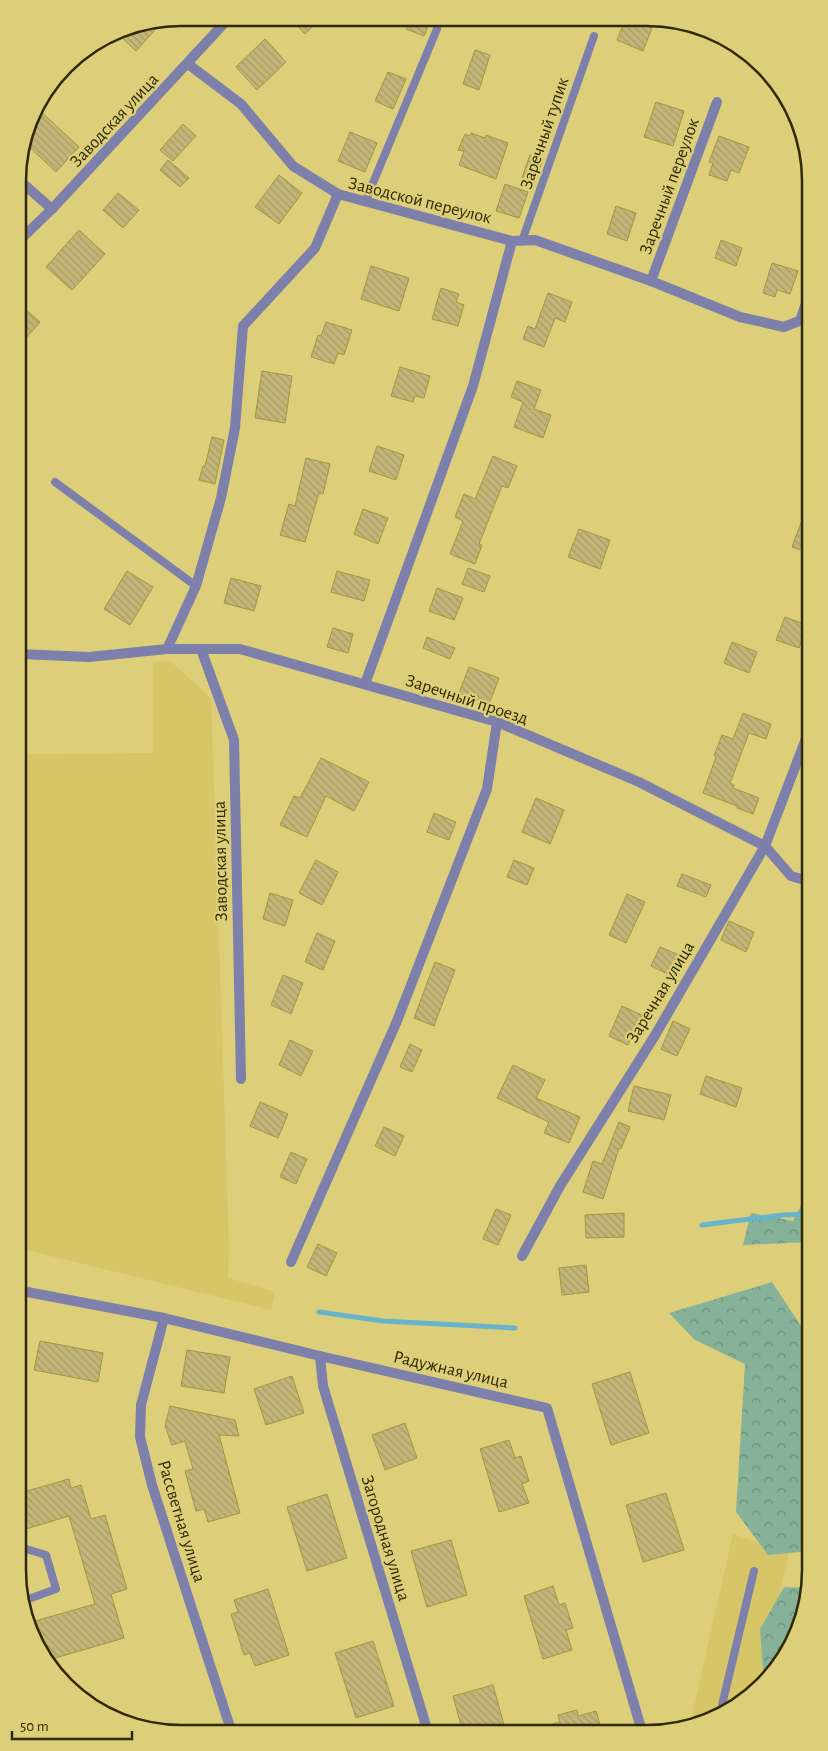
<svg xmlns="http://www.w3.org/2000/svg" width="828" height="1751" viewBox="0 0 828 1751" font-family="'Alegreya Sans',sans-serif">
<defs>
<pattern id="forest-crowns" width="20" height="18" patternUnits="userSpaceOnUse" patternTransform="scale(1.25)"><rect width="20" height="18" fill="#86b299"/><path d="M2 6a3 3 0 1 1 6 0M12 15a3 3 0 1 1 6 0" fill="none" stroke="#6e917b"/></pattern>
<pattern id="building-back-hatch" width="6" height="6" patternUnits="userSpaceOnUse" patternTransform="scale(1.25)"><rect width="6" height="6" fill="#c1b678"/><path d="M-1 5l2 2M0 0l6 6M5-1l2 2" fill="none" stroke="#a69c66"/></pattern>
</defs>
<rect width="100%" height="100%" fill="#ddce79"/>
<!-- built -->
<g fill="#d6c667">
<polygon points="170,661 211,698 229,1248 228,1278 275,1292 271,1310 22,1249 21,754 153,753 153,662"/>
<polygon points="733,1534 789,1553 758,1688 737,1706 694,1726 693,1711"/>
</g>
<!-- forest -->
<g fill="url(#forest-crowns)">
<polygon points="809,1190 809,1242 743,1245 751,1213 793,1221"/>
<polygon points="772,1282 809,1338 810,1551 768,1555 736,1512 745,1364 695,1340 669,1313"/>
<polygon points="784,1587 808,1588 798,1632 770,1677 764,1683 760,1629"/>
</g>
<g fill="none" stroke-linecap="round" stroke-linejoin="round">
<!-- stream -->
<g stroke="#67b4cb" stroke-width="5">
<polyline points="702,1225 783,1215 809,1214"/>
<polyline points="319,1312 383,1321 515,1328"/>
</g>
</g>
<!-- building -->
<g fill="url(#building-back-hatch)" stroke="#a3953f">
<polygon points="290,18 321,18 305,34"/>
<polygon points="410,19 431,19 424,36 406,29"/>
<polygon points="625,20 655,20 643,51 617,40"/>
<polygon points="163,21 136,51 116,32 119,30"/>
<polygon points="265,39 286,62 257,90 236,67"/>
<polygon points="475,50 490,55 479,90 463,84"/>
<polygon points="388,72 406,79 393,109 375,101"/>
<polygon points="656,102 684,111 673,146 644,137"/>
<polygon points="36,107 79,147 56,172 24,142"/>
<polygon points="183,124 196,136 173,161 160,150"/>
<polygon points="350,132 377,143 365,172 338,161"/>
<polygon points="471,133 485,138 486,135 508,143 496,179 459,165 464,151 458,150 465,134 470,136"/>
<polygon points="719,136 749,147 739,173 731,170 727,181 709,175 713,163 709,162"/>
<polygon points="530,155 543,159 535,182 522,178"/>
<polygon points="168,160 189,178 180,187 160,170"/>
<polygon points="279,175 302,193 279,224 255,207"/>
<polygon points="505,184 528,192 519,218 496,211"/>
<polygon points="118,193 139,210 123,228 103,210"/>
<polygon points="616,206 636,213 627,241 607,234"/>
<polygon points="79,230 105,254 72,290 46,267"/>
<polygon points="721,240 742,248 736,266 715,258"/>
<polygon points="772,263 798,271 790,294 777,290 775,297 763,293"/>
<polygon points="371,266 409,278 399,311 361,299"/>
<polygon points="441,288 459,294 456,302 464,305 458,326 432,319"/>
<polygon points="548,293 572,302 565,322 555,318 544,347 523,339 528,326 535,329"/>
<polygon points="19,304 40,322 19,346"/>
<polygon points="326,322 352,330 344,355 338,353 334,364 311,357 318,335 321,336"/>
<polygon points="400,367 430,376 424,398 415,396 413,402 391,396"/>
<polygon points="262,371 292,376 285,423 255,418"/>
<polygon points="517,381 541,390 534,409 551,415 543,438 514,427 523,402 511,397"/>
<polygon points="212,437 224,440 215,484 199,480 203,466 205,466"/>
<polygon points="377,446 404,455 396,480 369,471"/>
<polygon points="493,456 517,466 508,488 502,486 479,544 482,545 475,564 450,554 463,521 455,517 464,494 475,499"/>
<polygon points="306,458 330,464 323,494 319,493 305,542 280,535 289,504 295,506"/>
<polygon points="363,509 388,518 378,544 354,534"/>
<polygon points="805,512 806,513 806,552 792,547"/>
<polygon points="579,529 610,540 600,569 568,557"/>
<polygon points="468,568 490,576 484,592 462,584"/>
<polygon points="127,571 153,587 130,625 104,609"/>
<polygon points="337,571 370,580 364,601 331,592"/>
<polygon points="231,578 261,586 254,611 224,603"/>
<polygon points="437,588 463,598 454,620 429,611"/>
<polygon points="785,617 807,625 799,648 776,640"/>
<polygon points="333,628 353,634 348,653 327,647"/>
<polygon points="427,637 455,648 450,659 423,648"/>
<polygon points="732,642 757,652 749,673 724,663"/>
<polygon points="469,667 499,678 489,704 459,693"/>
<polygon points="743,713 771,724 766,739 749,733 730,783 734,785 733,788 759,798 753,814 737,808 737,806 703,793 716,757 714,756 722,735 733,739"/>
<polygon points="321,758 369,782 354,811 326,796 307,837 280,825 294,796 300,798"/>
<polygon points="536,798 564,810 550,844 522,832"/>
<polygon points="434,813 456,822 449,840 427,832"/>
<polygon points="316,860 338,872 322,905 299,893"/>
<polygon points="514,860 534,868 527,885 507,877"/>
<polygon points="682,874 711,885 706,897 677,886"/>
<polygon points="270,893 293,900 285,926 263,919"/>
<polygon points="627,894 645,902 626,943 609,935"/>
<polygon points="729,921 754,932 746,952 721,940"/>
<polygon points="317,933 335,941 323,970 305,962"/>
<polygon points="660,947 679,955 670,975 651,966"/>
<polygon points="435,962 455,970 434,1026 414,1018"/>
<polygon points="283,975 303,983 291,1014 271,1005"/>
<polygon points="622,1006 642,1015 628,1045 609,1036"/>
<polygon points="673,1021 690,1029 677,1056 661,1049"/>
<polygon points="290,1040 313,1051 301,1076 279,1065"/>
<polygon points="410,1044 422,1050 412,1072 400,1067"/>
<polygon points="513,1065 545,1080 536,1098 580,1117 569,1143 544,1133 549,1122 497,1098"/>
<polygon points="706,1076 742,1088 736,1107 700,1094"/>
<polygon points="634,1086 671,1095 664,1120 628,1111"/>
<polygon points="260,1102 288,1114 278,1138 250,1126"/>
<polygon points="619,1122 630,1127 621,1149 619,1148 603,1199 583,1192 593,1161 602,1164"/>
<polygon points="384,1127 404,1136 395,1156 375,1146"/>
<polygon points="291,1152 307,1159 296,1184 280,1177"/>
<polygon points="496,1209 511,1215 498,1245 483,1239"/>
<polygon points="624,1213 624,1237 586,1238 585,1215"/>
<polygon points="318,1244 337,1253 326,1276 307,1267"/>
<polygon points="586,1265 589,1292 562,1295 559,1268"/>
<polygon points="40,1341 103,1353 98,1382 34,1370"/>
<polygon points="187,1350 230,1357 224,1393 181,1386"/>
<polygon points="630,1372 649,1433 611,1445 592,1384"/>
<polygon points="292,1376 304,1413 266,1425 254,1389"/>
<polygon points="170,1406 235,1420 239,1436 219,1435 240,1513 208,1522 204,1509 196,1511 185,1471 193,1469 185,1441 172,1445 165,1426"/>
<polygon points="405,1423 417,1458 385,1470 372,1435"/>
<polygon points="509,1440 515,1458 521,1456 529,1481 522,1484 529,1503 499,1512 480,1449"/>
<polygon points="69,1479 71,1488 81,1485 91,1519 105,1515 127,1589 111,1594 124,1638 45,1661 28,1623 95,1604 69,1516 23,1530 23,1492"/>
<polygon points="666,1493 684,1550 643,1562 626,1505"/>
<polygon points="327,1494 347,1558 307,1571 287,1507"/>
<polygon points="451,1540 467,1595 427,1607 411,1551"/>
<polygon points="553,1586 559,1605 565,1603 573,1628 566,1630 572,1650 543,1659 524,1596"/>
<polygon points="268,1589 289,1655 255,1666 250,1653 244,1655 231,1614 238,1612 234,1600"/>
<polygon points="373,1641 394,1706 356,1718 335,1653"/>
<polygon points="493,1685 505,1729 462,1729 453,1696"/>
<polygon points="577,1710 578,1716 596,1711 601,1728 549,1728 549,1725 560,1722 558,1715"/>
</g>
<g fill="none" stroke-linecap="round" stroke-linejoin="round">
<!-- lane -->
<g stroke="#7c80ab" stroke-width="8">
<polyline points="365,202 437,29"/>
<polyline points="522,241 594,36"/>
<polyline points="799,321 805,303"/>
<polyline points="55,482 196,586"/>
<polyline points="23,1548 46,1555 56,1589 23,1601"/>
<polyline points="723,1713 722,1705 754,1571"/>
</g>
<!-- street -->
<g stroke="#7c80ab" stroke-width="10">
<polyline points="188,64 241,104 293,166 338,194 512,241 535,240 651,281 740,317 784,327 799,321"/>
<polyline points="19,180 52,209"/>
<polyline points="19,241 52,209 229,18"/>
<polyline points="651,281 717,102"/>
<polyline points="167,649 196,586 221,498 235,428 243,326 315,248 338,194"/>
<polyline points="201,649 234,740 241,1079"/>
<polyline points="20,654 89,657 167,649 240,649 497,722 639,782 765,846 791,876 808,881"/>
<polyline points="365,684 473,386 512,241"/>
<polyline points="522,1256 560,1186 654,1037 765,846 807,736"/>
<polyline points="291,1262 397,1021 487,789 497,722"/>
<polyline points="22,1291 164,1318 320,1356 547,1408 641,1728"/>
<polyline points="164,1318 141,1405 140,1437 152,1485 231,1730"/>
<polyline points="320,1356 323,1386 427,1729"/>
</g>
</g>
<g text-anchor="middle" stroke-width="4.5" stroke-linejoin="round" paint-order="stroke">
<!-- street labels -->
<g font-size="18" fill="#2f2904" stroke="#ddce79">
<text transform="translate(114 120) rotate(-47)" y="6">Заводская улица</text>
<text transform="translate(544 133) rotate(-71)" y="6">Заречный тупик</text>
<text transform="translate(669 186) rotate(-70)" y="6">Заречный переулок</text>
<text transform="translate(420 200) rotate(14)" y="6">Заводской переулок</text>
<text transform="translate(467 699) rotate(18)" y="6">Заречный проезд</text>
<text transform="translate(220 861) rotate(-91)" y="6">Заводская улица</text>
<text transform="translate(660 992) rotate(-59)" y="6">Заречная улица</text>
<text transform="translate(451 1369) rotate(13)" y="6">Радужная улица</text>
<text transform="translate(182 1521) rotate(73)" y="6">Рассветная улица</text>
<text transform="translate(386 1538) rotate(73)" y="6">Загородная улица</text>
</g>
</g>
<!-- crop -->
<path d="M0 0H828V1751H0ZM181 26H647A155 155 0 0 1 802 181V1570A155 155 0 0 1 647 1725H181A155 155 0 0 1 26 1570V181A155 155 0 0 1 181 26Z" fill="#ddce79" fill-rule="evenodd"/>
<path fill="none" stroke="#2f2904" stroke-width="2.5" d="M181 26H647A155 155 0 0 1 802 181V1570A155 155 0 0 1 647 1725H181A155 155 0 0 1 26 1570V181A155 155 0 0 1 181 26Z"/>
<!-- scale -->
<path d="M12 1731v8h120v-8" fill="none" stroke="#2f2904" stroke-width="2.5"/>
<text x="20" y="1731" font-size="15" fill="#2f2904" stroke="#ddce79" stroke-width="4" paint-order="stroke">50 m</text>
</svg>
